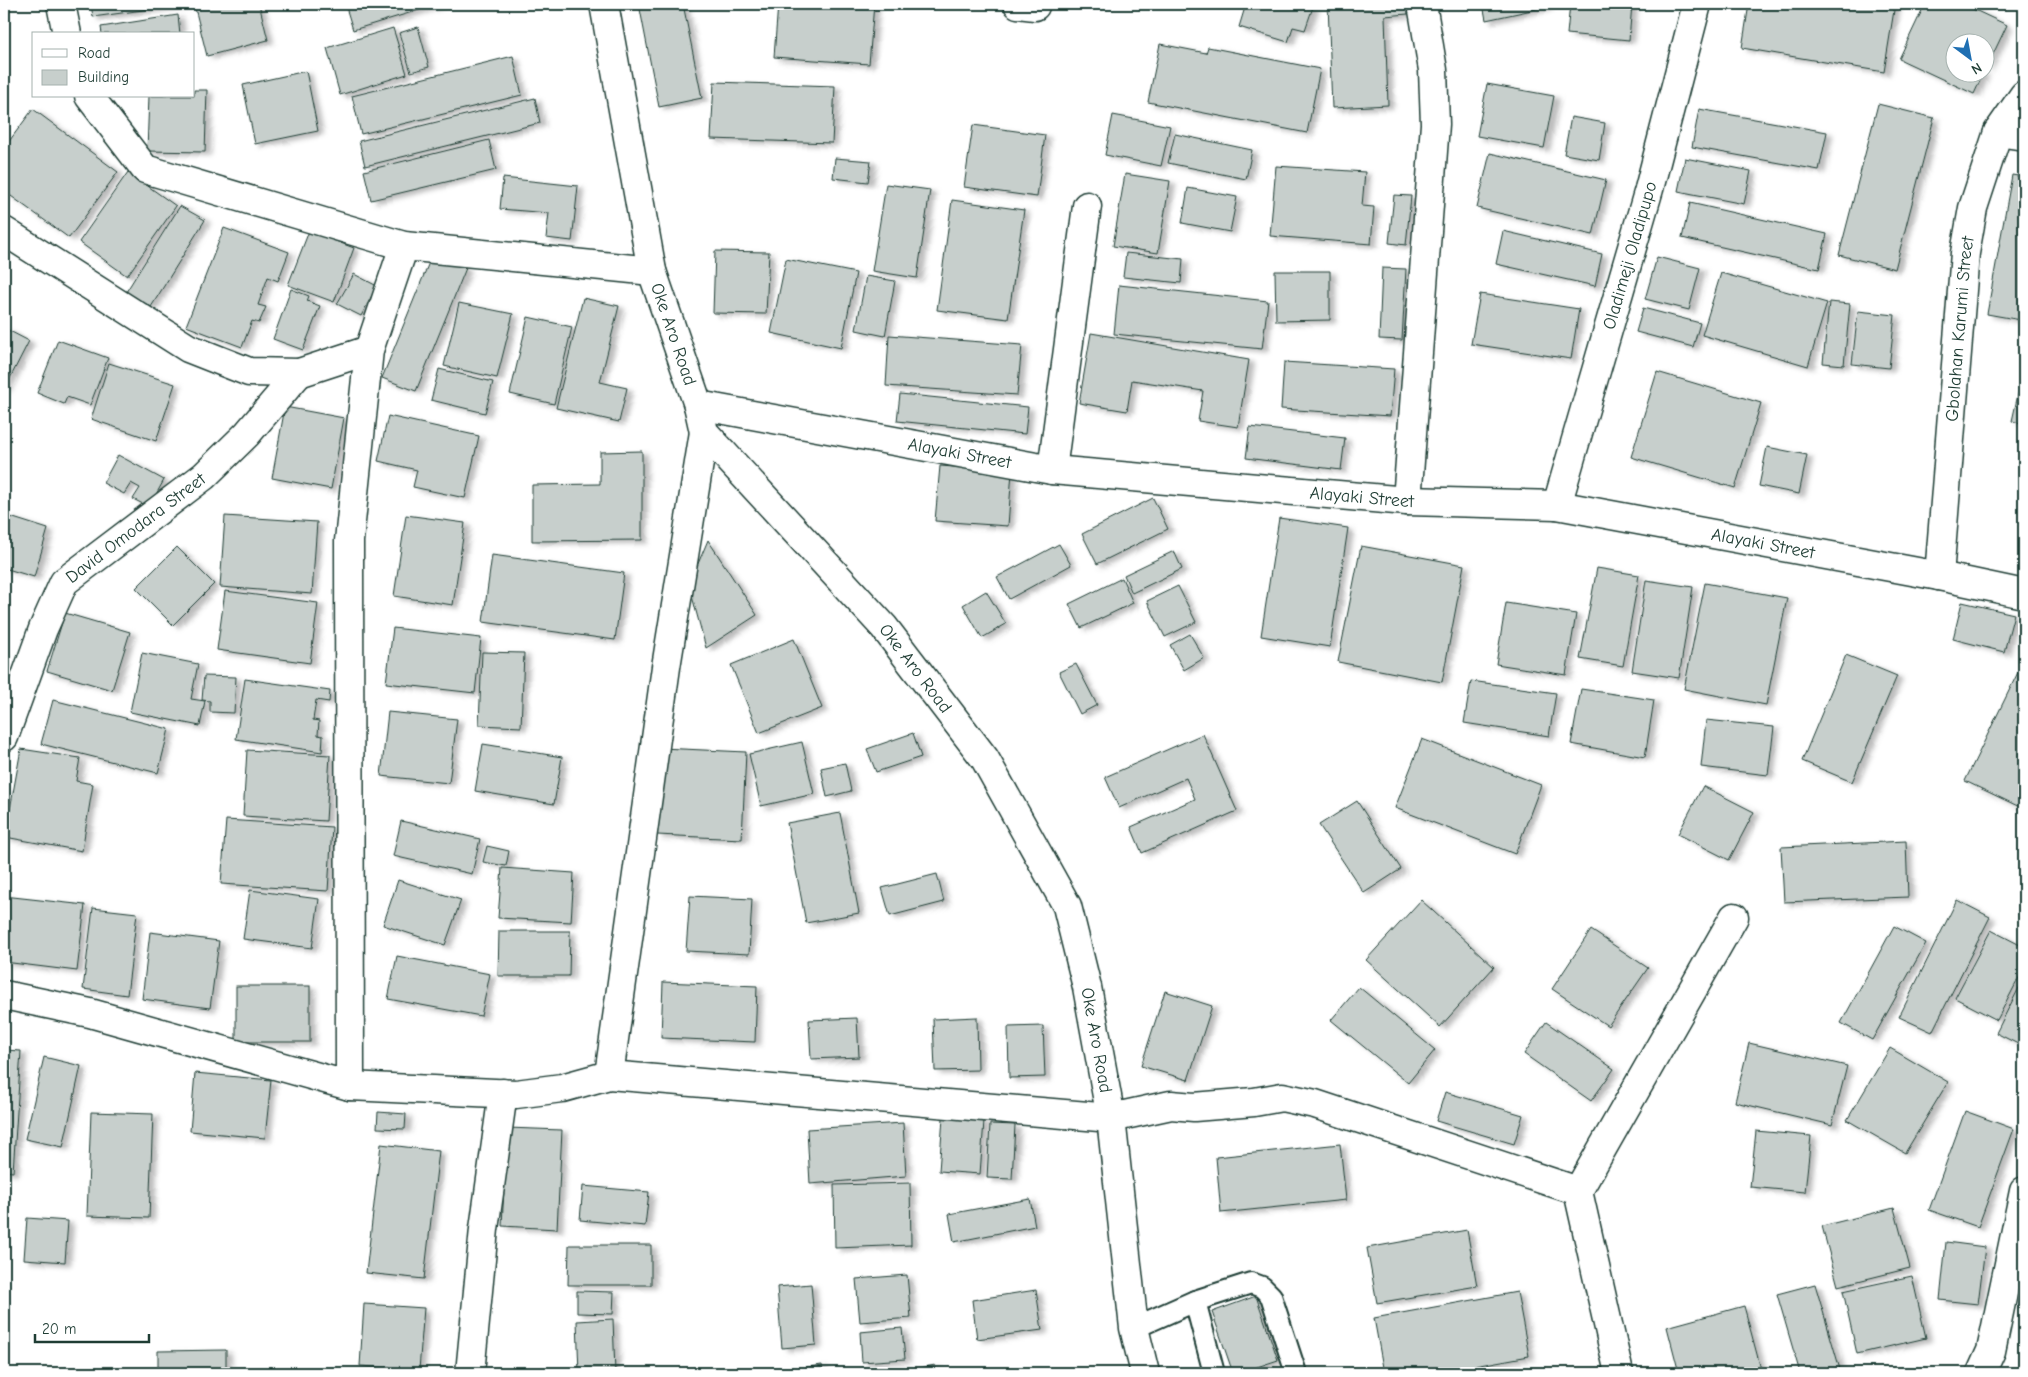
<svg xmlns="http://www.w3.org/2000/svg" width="2028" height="1377" viewBox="0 0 2028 1377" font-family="'Comic Neue',sans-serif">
<defs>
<filter id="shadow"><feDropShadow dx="5.5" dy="3" stdDeviation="2.5" flood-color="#0004"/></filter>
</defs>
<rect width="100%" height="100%" fill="#fff"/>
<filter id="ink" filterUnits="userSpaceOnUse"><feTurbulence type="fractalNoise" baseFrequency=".02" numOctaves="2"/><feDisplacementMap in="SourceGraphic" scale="10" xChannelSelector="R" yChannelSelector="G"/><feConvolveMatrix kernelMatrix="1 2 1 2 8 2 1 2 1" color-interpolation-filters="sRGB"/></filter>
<g filter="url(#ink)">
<!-- building -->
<g fill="#c7cfcc" stroke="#1f3d34" filter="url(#shadow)">
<polygon points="91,4 186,4 93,17"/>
<polygon points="194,4 259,4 268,40 207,56"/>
<polygon points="345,4 439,4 353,30"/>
<polygon points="639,4 683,4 702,98 659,107"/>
<polygon points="778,4 874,4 869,64 774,57"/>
<polygon points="1246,4 1314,4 1305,30 1293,27 1288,42 1239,27"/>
<polygon points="1328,4 1408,4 1408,14 1385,16 1388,105 1332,108"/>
<polygon points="1483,4 1546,4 1546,7 1486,20"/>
<polygon points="1570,4 1632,4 1629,40 1567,34"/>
<polygon points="1749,4 1895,4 1884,72 1742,48"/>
<polygon points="1925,4 1962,4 2007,25 1986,69 1986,42 1956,42 1956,72 1984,72 1974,94 1899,59"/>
<polygon points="178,15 180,34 102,34 101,27"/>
<polygon points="418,27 429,67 411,72 399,33"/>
<polygon points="393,28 407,74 340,95 327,48"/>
<polygon points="1160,44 1206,53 1208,47 1320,69 1307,133 1148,102"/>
<polygon points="513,56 522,95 361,134 352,96"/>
<polygon points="306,71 318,131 255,144 243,85"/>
<polygon points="714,82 835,86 832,143 711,139"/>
<polygon points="1487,84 1554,96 1544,148 1477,136"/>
<polygon points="194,90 207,90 205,152 147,151 149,96 194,96"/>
<polygon points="535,98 540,123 365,166 359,141"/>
<polygon points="1878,104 1934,118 1895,269 1839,255"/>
<polygon points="33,109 118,172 69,238 4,191 4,148"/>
<polygon points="1699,109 1827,132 1819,170 1692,147"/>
<polygon points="1113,115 1170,126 1161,166 1105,155"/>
<polygon points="1571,117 1605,123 1599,160 1564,154"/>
<polygon points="973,125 1045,135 1037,197 964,187"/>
<polygon points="1175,134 1252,150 1246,179 1168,163"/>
<polygon points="489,140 496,170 371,200 364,171"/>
<polygon points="1490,153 1606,180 1593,235 1477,208"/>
<polygon points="835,158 871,161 868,182 833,178"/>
<polygon points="1685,158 1751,171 1744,204 1678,191"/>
<polygon points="1276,166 1365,172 1362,206 1374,207 1371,244 1270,236"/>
<polygon points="128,172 176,206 127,276 79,242"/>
<polygon points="1125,174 1170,181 1158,253 1113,246"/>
<polygon points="2012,175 2024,177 2024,304 2021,320 1987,314"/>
<polygon points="503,178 578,186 572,241 546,238 549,213 500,209"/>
<polygon points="886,184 930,190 917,278 872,271"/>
<polygon points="1188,188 1237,197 1230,232 1182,223"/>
<polygon points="1394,195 1411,196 1406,245 1389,243"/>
<polygon points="952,200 1024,210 1008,319 937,310"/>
<polygon points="1690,203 1827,234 1819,269 1682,238"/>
<polygon points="180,206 205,220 151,307 126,292"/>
<polygon points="224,228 289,252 278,281 268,277 258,305 266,307 259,323 252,321 242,347 186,326"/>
<polygon points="309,231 354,248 334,302 288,285"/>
<polygon points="1503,231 1602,254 1595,286 1496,264"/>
<polygon points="715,251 769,252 766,314 713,313"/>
<polygon points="1126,253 1183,259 1181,283 1123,277"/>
<polygon points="432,255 466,268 416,391 382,378"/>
<polygon points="1657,257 1700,268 1689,310 1645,299"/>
<polygon points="786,259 856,273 841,348 771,333"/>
<polygon points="1382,268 1406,269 1402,340 1379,339"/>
<polygon points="1275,271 1330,271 1330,320 1276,321"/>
<polygon points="1721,273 1827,303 1808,366 1702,335"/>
<polygon points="354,274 377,286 361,316 337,304"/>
<polygon points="866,276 895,281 885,336 856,330"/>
<polygon points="1119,285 1268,301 1262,349 1114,334"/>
<polygon points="291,289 309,296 307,301 320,306 303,350 273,339"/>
<polygon points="1480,294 1579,309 1571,359 1471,344"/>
<polygon points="583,298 619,306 600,382 627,388 619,422 556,408"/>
<polygon points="1829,302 1850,304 1844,365 1823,363"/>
<polygon points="459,303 513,314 497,378 444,366"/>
<polygon points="1643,308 1700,323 1693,347 1636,332"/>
<polygon points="1858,311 1895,315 1889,368 1852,364"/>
<polygon points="528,317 572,327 554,404 510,394"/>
<polygon points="4,328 29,341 4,390"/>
<polygon points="1091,333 1249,360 1238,427 1198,421 1203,391 1132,380 1127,411 1079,403"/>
<polygon points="889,335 1022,345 1017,395 886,386"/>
<polygon points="58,340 108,358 90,405 67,397 64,404 37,393"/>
<polygon points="1284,362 1394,369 1390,416 1281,409"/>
<polygon points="109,363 175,384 156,441 91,419"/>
<polygon points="439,369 493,382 485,413 431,400"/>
<polygon points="1657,372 1761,403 1735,488 1631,457"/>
<polygon points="2021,381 2024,381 2024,424 2012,421"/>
<polygon points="900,394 1028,407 1025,434 897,421"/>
<polygon points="285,407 344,418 331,489 272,478"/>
<polygon points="388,416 479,436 465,498 413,487 417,470 378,461"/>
<polygon points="1250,427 1345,438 1341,470 1246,458"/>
<polygon points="1767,447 1807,455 1799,494 1759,486"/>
<polygon points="642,451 642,540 532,541 532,485 600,484 600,452"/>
<polygon points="118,455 164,480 149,507 133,499 140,488 131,483 124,494 103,483"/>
<polygon points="940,466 1012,471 1008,526 935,521"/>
<polygon points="1153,498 1168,529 1097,564 1082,534"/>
<polygon points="4,515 48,529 34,577 4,568"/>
<polygon points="406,515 465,523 453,605 394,596"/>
<polygon points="225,516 317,522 312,594 220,587"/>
<polygon points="1279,518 1348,528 1330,647 1261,636"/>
<polygon points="708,540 757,615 706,648 689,585"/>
<polygon points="1059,544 1071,565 1009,599 997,577"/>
<polygon points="1361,546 1464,565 1442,682 1338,662"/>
<polygon points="177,547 214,584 173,625 136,588"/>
<polygon points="1174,551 1182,569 1132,593 1124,575"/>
<polygon points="492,555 624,573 615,640 483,622"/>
<polygon points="1597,568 1639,575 1623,666 1580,659"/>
<polygon points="1122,578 1133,603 1081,628 1069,604"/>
<polygon points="1646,580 1693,587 1679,678 1632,671"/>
<polygon points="1705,583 1787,598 1766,705 1684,689"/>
<polygon points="1178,586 1196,622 1165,637 1147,601"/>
<polygon points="225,591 318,603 310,663 217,650"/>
<polygon points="986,591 1006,624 982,638 963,605"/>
<polygon points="1962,602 2014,614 2004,652 1953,639"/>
<polygon points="1506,603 1576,614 1566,675 1496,664"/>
<polygon points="65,613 130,632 112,690 47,671"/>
<polygon points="393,628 481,638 475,693 386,683"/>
<polygon points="1190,634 1204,658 1184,670 1170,645"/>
<polygon points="794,639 822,708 759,733 731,665"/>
<polygon points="482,652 524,653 521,727 479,725"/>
<polygon points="142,653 198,664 191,699 205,701 200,726 130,712"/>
<polygon points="1846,655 1897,676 1852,782 1802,761"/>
<polygon points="2024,660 2024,809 1965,781"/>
<polygon points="1076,664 1097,705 1080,714 1059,672"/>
<polygon points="204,676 236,677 234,713 210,712 210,701 202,700"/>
<polygon points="245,679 330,691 329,702 316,700 313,720 319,721 318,735 323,736 322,752 236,739"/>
<polygon points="1471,681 1556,693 1549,736 1464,723"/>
<polygon points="1581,689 1654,700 1645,757 1571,744"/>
<polygon points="53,700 169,729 158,773 41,744"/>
<polygon points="388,712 457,719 449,783 381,776"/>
<polygon points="1706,720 1774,727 1768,775 1701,767"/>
<polygon points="913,733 921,757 876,772 867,749"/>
<polygon points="1203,734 1237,811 1142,853 1131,827 1195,799 1186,778 1119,808 1105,777"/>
<polygon points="1422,739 1541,785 1515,854 1395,808"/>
<polygon points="802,742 814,794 761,806 749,754"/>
<polygon points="483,744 562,757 554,804 475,791"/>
<polygon points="661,748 746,752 742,839 657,835"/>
<polygon points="21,749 80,758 76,781 93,784 82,851 5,837"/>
<polygon points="247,750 330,755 326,821 243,816"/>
<polygon points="845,763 851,791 827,797 821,768"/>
<polygon points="1703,786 1754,812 1729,860 1678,834"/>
<polygon points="1357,801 1401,869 1364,893 1319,825"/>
<polygon points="840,813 859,913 806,923 787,823"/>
<polygon points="226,820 332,827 328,891 221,884"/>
<polygon points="401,821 480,839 472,874 393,856"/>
<polygon points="1906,841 1908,897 1784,902 1781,847"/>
<polygon points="487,846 509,851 506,866 483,862"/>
<polygon points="502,868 574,873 571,922 498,918"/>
<polygon points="937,874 944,902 890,916 882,888"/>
<polygon points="398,880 461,900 445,945 383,925"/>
<polygon points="250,890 319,899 312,948 243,939"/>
<polygon points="4,896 85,905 77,971 4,962"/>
<polygon points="690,896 752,899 749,954 686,951"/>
<polygon points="1421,900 1494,967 1440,1027 1366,960"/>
<polygon points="1957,900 1990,917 1932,1032 1899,1017"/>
<polygon points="93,908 137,913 127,995 83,989"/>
<polygon points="1894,926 1926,943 1872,1040 1841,1023"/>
<polygon points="1591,930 1648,968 1608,1026 1552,989"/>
<polygon points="1991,930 2024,947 2024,968 1997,1020 1955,998"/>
<polygon points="499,931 570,931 569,976 498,976"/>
<polygon points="150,932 219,941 210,1008 142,999"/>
<polygon points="397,956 490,974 481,1016 388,999"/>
<polygon points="2024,978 2024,1047 1996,1033"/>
<polygon points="663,982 757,986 755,1042 661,1038"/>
<rect x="236" y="986" width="74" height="56"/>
<polygon points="1359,987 1435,1050 1408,1083 1331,1020"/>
<polygon points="1165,991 1212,1006 1188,1080 1141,1066"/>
<polygon points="977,1017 978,1070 935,1071 933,1019"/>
<polygon points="857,1018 859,1057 811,1059 809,1020"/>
<polygon points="1546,1022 1614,1069 1591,1101 1524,1054"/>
<polygon points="1043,1026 1045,1077 1009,1078 1008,1027"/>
<polygon points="1749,1043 1847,1066 1832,1125 1735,1102"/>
<polygon points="1890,1048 1948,1082 1905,1153 1847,1120"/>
<polygon points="4,1050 21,1051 13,1172 4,1171"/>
<polygon points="44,1057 81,1066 63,1147 25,1139"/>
<polygon points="195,1073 271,1080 265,1138 190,1131"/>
<polygon points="1445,1092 1523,1115 1514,1144 1436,1121"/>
<polygon points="1965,1111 2014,1129 1978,1227 1929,1210"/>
<polygon points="91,1112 153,1114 149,1218 87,1216"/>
<polygon points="378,1112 406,1114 405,1129 377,1128"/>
<polygon points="943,1118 984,1121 980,1174 939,1171"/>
<polygon points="903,1123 906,1176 810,1184 807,1129"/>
<polygon points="990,1124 1015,1125 1012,1179 987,1178"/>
<polygon points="507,1128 562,1130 557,1229 502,1226"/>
<polygon points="1756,1131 1811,1136 1805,1192 1750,1187"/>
<polygon points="381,1144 439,1151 424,1279 366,1273"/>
<polygon points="1340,1144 1346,1200 1221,1213 1216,1157"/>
<polygon points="910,1183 911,1245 835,1248 834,1185"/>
<polygon points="583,1186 649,1192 645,1226 580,1220"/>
<polygon points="1030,1199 1035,1226 954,1242 949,1214"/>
<polygon points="1894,1208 1910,1268 1838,1286 1822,1226"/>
<polygon points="27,1218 68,1221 65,1262 24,1259"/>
<polygon points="1467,1230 1477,1286 1377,1303 1367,1248"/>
<polygon points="1946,1242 1985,1247 1978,1304 1940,1300"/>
<polygon points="569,1245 651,1245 651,1285 568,1285"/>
<polygon points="907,1275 911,1318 860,1322 856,1279"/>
<polygon points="1912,1276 1926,1338 1857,1354 1843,1291"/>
<polygon points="811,1284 816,1345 782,1348 777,1287"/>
<polygon points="1815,1284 1841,1373 1800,1373 1777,1294"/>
<polygon points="1036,1290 1042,1330 977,1339 972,1300"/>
<polygon points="577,1291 614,1292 613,1314 577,1313"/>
<polygon points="1517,1292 1529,1356 1436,1373 1384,1373 1374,1318"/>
<polygon points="1256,1296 1278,1360 1239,1373 1233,1373 1212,1312"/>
<polygon points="364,1304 424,1308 419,1370 360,1366"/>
<polygon points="1744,1306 1762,1373 1679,1373 1667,1327"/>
<polygon points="613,1319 615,1373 579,1373 577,1321"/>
<polygon points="902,1328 905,1359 862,1362 860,1332"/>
<polygon points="226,1350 226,1373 158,1373 158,1351"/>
<polygon points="822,1365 823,1373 769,1373"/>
<polygon points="935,1365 937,1373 894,1373"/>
</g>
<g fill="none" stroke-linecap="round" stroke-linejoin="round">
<!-- service casing -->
<g stroke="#1f3d34" stroke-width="24">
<g id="service">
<polyline points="1195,1301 1214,1373"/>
<polyline points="1134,1328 1195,1301 1251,1283 1262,1287 1271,1296 1296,1373"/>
</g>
</g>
<!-- minor casing -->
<g stroke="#1f3d34" stroke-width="31">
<g id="minor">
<polyline points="61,4 67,34"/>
<polyline points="1018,4 1035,6"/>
<polyline points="89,96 145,169 404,246 652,271"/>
<polyline points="1998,132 2024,136"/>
<polyline points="4,231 188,348 249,372 299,373 369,350"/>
<path id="s1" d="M698,405L1052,470L1407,501L1557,505L1939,576L2024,594"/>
<polyline points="1052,470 1087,206"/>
<polyline points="1407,501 1435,124 1433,70 1422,4"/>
<path id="s2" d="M1557,505L1649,189L1697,4"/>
<path id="s3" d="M1939,576L1965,253L1973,208L1998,132L2024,95"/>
<path id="s4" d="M4,737L43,629L64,582L204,476L247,434L299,373"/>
<polyline points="4,995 90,1013 350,1086 516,1094 562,1088 609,1075 1111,1118 1171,1105 1194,1107 1254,1102 1282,1097 1315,1104 1578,1191 1619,1373"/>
<polyline points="609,1075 666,667 704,432"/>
<polyline points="350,1086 349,541 369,350 404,246"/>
<polyline points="1578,1191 1734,917"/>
<polyline points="470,1373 484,1229 503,1093"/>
<polyline points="1981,1373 1991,1351 2024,1191"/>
</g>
</g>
<!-- secondary casing -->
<g stroke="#1f3d34" stroke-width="31">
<g id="secondary">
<path id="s5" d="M604,4L652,271L698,405L704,432L884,627L985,759L1067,906L1087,987L1111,1118L1134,1328L1145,1373"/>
</g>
</g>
<!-- service -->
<use href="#service" stroke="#fff" stroke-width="20"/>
<!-- minor -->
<use href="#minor" stroke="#fff" stroke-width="28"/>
<!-- secondary -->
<use href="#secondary" stroke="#fff" stroke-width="28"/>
</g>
</g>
<g text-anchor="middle" stroke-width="5" stroke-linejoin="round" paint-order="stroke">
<!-- street labels -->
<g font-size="18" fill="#1f3d34" stroke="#fff">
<text dy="6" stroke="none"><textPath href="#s2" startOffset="260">Oladimeji Oladipupo</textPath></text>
<text dy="6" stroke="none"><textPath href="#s3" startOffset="248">Gbolahan Karumi Street</textPath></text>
<text dy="6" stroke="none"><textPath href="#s5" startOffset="338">Oke Aro Road</textPath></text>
<text dy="6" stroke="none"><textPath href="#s1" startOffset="266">Alayaki Street</textPath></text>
<text dy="6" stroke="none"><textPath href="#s1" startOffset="671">Alayaki Street</textPath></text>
<text dy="6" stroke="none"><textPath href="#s4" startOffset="256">David Omodara Street</textPath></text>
<text dy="6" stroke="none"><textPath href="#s1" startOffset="1076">Alayaki Street</textPath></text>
<text dy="6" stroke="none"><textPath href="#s5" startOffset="758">Oke Aro Road</textPath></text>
<text dy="6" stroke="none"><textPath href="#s5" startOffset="1178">Oke Aro Road</textPath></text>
</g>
</g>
<!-- margin -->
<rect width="2028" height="1377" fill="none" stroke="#fff" stroke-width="20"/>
<rect x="10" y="10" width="2008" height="1357" fill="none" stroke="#1f3d34" stroke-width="2" filter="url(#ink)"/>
<!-- legend -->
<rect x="32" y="32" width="162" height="65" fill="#ffffff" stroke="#a5b1ae"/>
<rect x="42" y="49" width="25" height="8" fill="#ffffff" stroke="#a5b1ae"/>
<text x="78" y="58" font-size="15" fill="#1f3d34">Road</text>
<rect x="42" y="70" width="25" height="15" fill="#c7cfcc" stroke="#a5b1ae"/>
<text x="78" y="82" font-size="15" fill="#1f3d34">Building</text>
<!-- north arrow -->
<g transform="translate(1970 58) rotate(148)"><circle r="24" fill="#ffffff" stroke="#a5b1ae"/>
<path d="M0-4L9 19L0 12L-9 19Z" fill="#1f6fb2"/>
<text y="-8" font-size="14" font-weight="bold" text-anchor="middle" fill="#1f3d34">N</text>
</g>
<!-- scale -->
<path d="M35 1334v8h114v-8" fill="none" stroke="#1f3d34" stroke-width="2.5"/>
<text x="42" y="1334" font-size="15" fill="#1f3d34" stroke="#ffffff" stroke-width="4" paint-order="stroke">20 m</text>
</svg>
